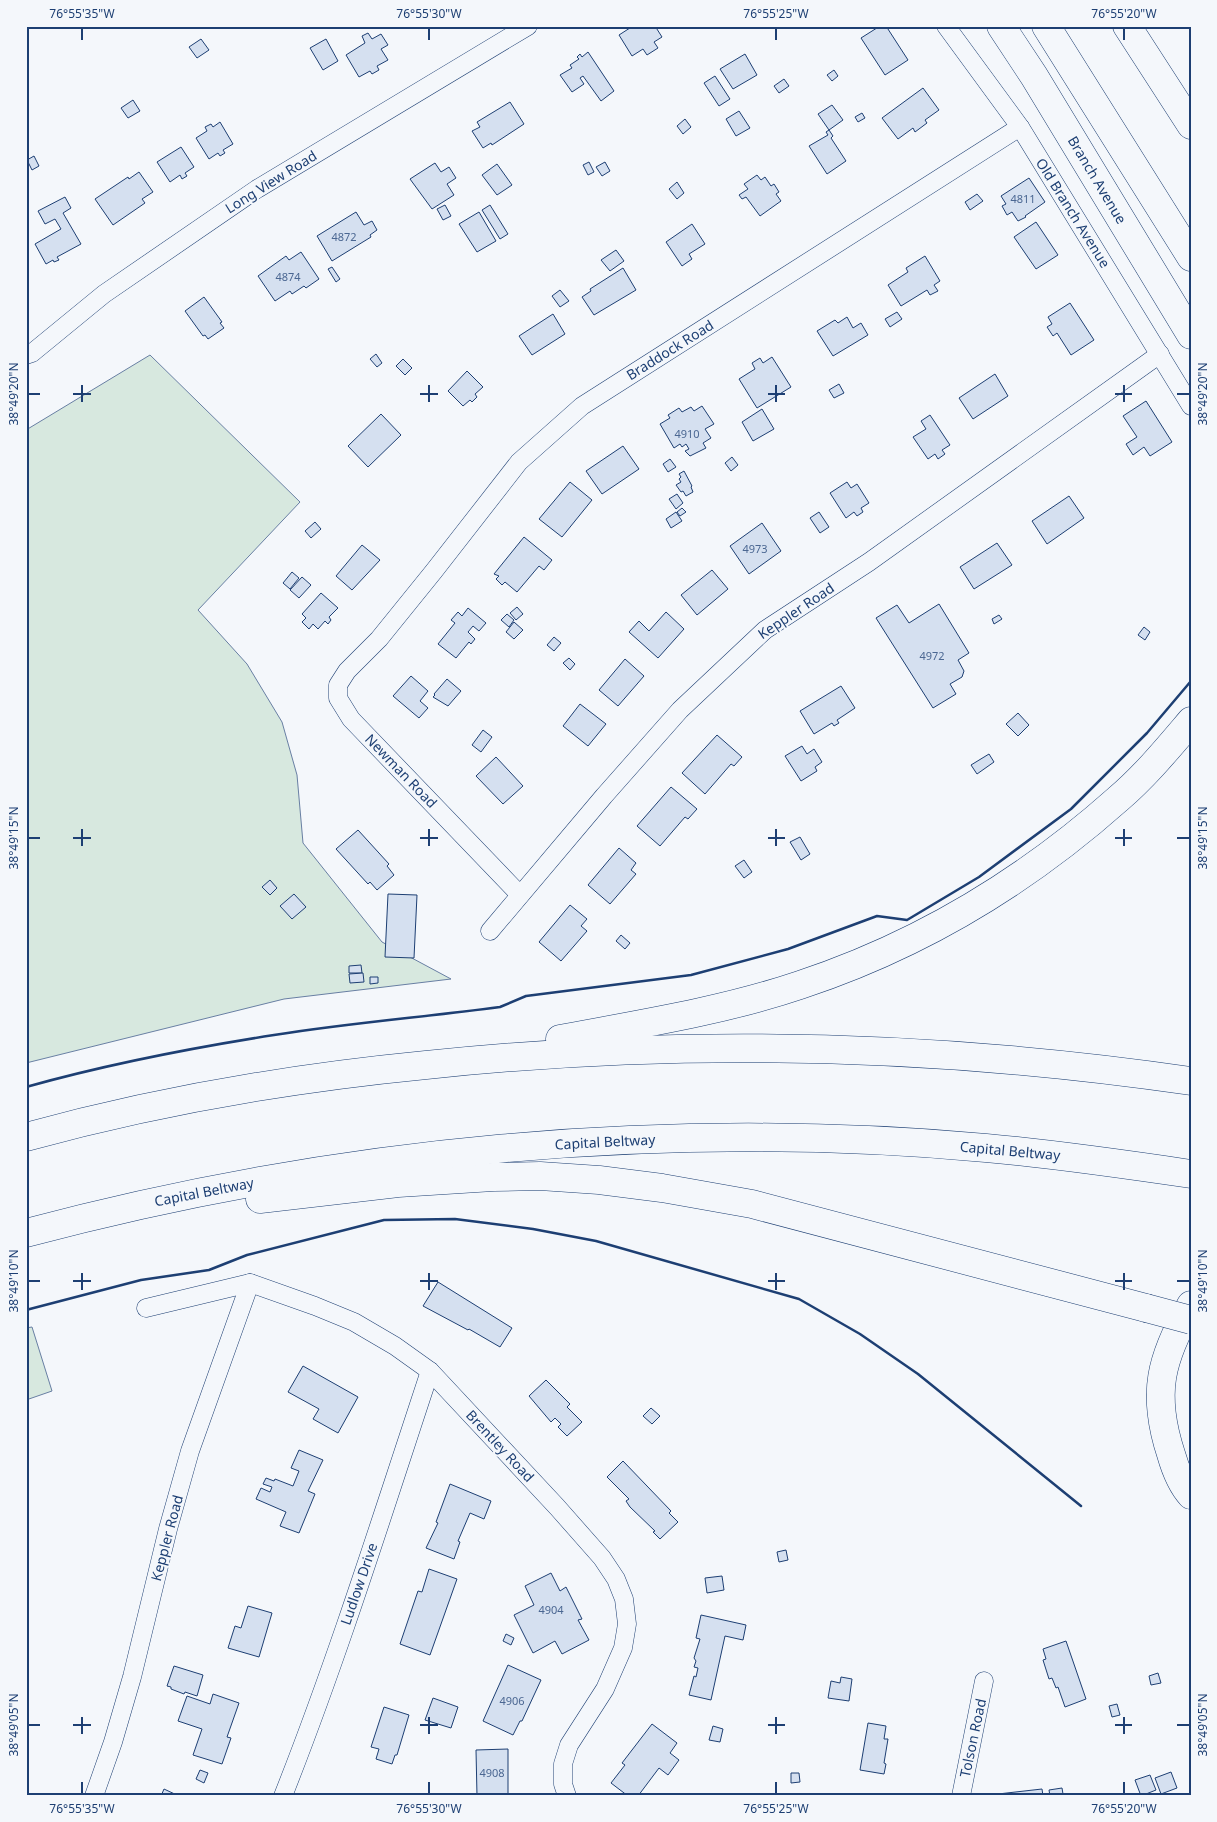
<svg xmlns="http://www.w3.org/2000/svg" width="1217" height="1822" viewBox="0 0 1217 1822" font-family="'Noto Sans',sans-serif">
<rect width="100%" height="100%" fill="#f4f7fb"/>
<!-- green -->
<g fill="#d7e8df" stroke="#687fa3">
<polygon points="150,355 300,502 198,610 247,664 282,722 297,775 303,843 382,942 451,979 284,999 26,1063 26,430"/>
<polygon points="32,1327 52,1391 26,1400 26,1328"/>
</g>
<!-- building -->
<g fill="#d5e0f0" stroke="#1d3f73">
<polygon points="633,26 655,26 662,37 654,42 658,48 647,55 643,49 632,56 619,35"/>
<polygon points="880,26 886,26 908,60 885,75 861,38"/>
<polygon points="368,33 372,39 381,34 388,45 381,49 388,60 377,66 379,70 372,74 370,71 359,77 346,55 365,43 362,36"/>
<polygon points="201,39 209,50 197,58 189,47"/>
<polygon points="326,39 338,61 323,70 310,48"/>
<polygon points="588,52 614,91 601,101 583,76 580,78 584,84 572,92 560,75 572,68 570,65 579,59 577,57 580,54 582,57"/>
<polygon points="745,54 757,75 733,89 720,69"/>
<polygon points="834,70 838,76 832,81 827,75"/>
<polygon points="715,76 730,99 719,106 704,83"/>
<polygon points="784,79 789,86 779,93 774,86"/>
<polygon points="923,88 939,110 925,120 927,123 915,132 913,128 898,139 882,118"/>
<polygon points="133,100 140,111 128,118 121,108"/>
<polygon points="510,102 524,124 492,145 491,143 483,148 472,131 480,127 477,122"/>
<polygon points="832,105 843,120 829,130 818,114"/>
<polygon points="739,111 750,128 736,136 726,119"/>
<polygon points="862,113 865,118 858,122 855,117"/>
<polygon points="685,119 691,127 683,134 677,126"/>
<polygon points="220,122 233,144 223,150 225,153 220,156 218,153 209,159 196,138 207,131 205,127 211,124 213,127"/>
<polygon points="829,130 833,136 831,138 846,161 827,174 809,146 828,135 826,132"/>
<polygon points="181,147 194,167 185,173 187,176 182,179 180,175 170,182 157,162"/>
<polygon points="34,156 39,166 32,170 27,160"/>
<polygon points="589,162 594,172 588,175 583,165"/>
<polygon points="605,162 610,171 602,176 596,167"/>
<polygon points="435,163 441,172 449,167 456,178 447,184 454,195 432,209 410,179"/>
<polygon points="497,164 512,185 497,195 482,175"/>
<polygon points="139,172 153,192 142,199 145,203 113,225 95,199 128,177 129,179"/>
<polygon points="757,175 761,180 765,177 771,186 774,184 779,192 776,194 781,201 760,216 746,197 742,199 739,195 748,189 744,184"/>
<polygon points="1029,178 1045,202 1025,216 1026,217 1018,221 1012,212 1007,215 1002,206 1006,204 1001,196"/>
<polygon points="677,182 684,193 677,199 669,189"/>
<polygon points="977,194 983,201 970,210 965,202"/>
<polygon points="65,197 71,208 63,213 81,244 57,257 59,260 54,262 53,260 46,264 35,244 61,229 55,219 45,224 38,211"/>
<polygon points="445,205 451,216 443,220 437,209"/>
<polygon points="490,205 508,234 500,239 482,210"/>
<polygon points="356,212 364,225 372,221 377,230 370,235 371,237 332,261 317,236"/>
<polygon points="479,212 496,241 477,252 459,224"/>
<polygon points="1036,222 1058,255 1036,269 1014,237"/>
<polygon points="692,224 705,244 689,254 692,259 682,266 666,242"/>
<polygon points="616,250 624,261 610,271 601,260"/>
<polygon points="301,252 319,279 306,288 304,286 292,294 290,291 275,301 258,276 286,256 289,260"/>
<polygon points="925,256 940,281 934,285 938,291 930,295 927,290 901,306 888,285 908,272 906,268"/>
<polygon points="332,267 340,279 336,282 328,269"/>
<polygon points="623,268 636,290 594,315 582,297 591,291 590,289"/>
<polygon points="560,290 569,301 560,307 552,296"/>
<polygon points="204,297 222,322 220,323 224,328 208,339 205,335 203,336 185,311"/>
<polygon points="1070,303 1094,340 1071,355 1057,333 1053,336 1047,327 1052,324 1048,317"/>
<polygon points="897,312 902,319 890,327 885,319"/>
<polygon points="553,314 565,334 532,355 519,336"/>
<polygon points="847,317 853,328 861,323 868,335 833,356 817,331 835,320 838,323"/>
<polygon points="376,354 382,363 377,367 370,359"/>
<polygon points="772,357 791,387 757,408 739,379 755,369 752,363 760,358 763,363"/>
<polygon points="403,359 412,368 405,375 396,366"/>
<polygon points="467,371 483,387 475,394 477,397 472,402 470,400 463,406 448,391"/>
<polygon points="995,374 1008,396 973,419 959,398"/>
<polygon points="839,384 844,393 834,398 829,390"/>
<polygon points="1146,401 1172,442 1150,456 1144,447 1133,455 1126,444 1137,437 1123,416"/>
<polygon points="702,406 714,424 705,429 711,438 703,443 706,448 690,456 685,451 689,449 686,444 682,447 680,444 674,448 660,424 670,418 668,415 679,408 682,412 691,407 694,411"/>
<polygon points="762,409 774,429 753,441 742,422"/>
<polygon points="381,414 401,435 368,467 348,446"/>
<polygon points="930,415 950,445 942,450 945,454 938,459 935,454 928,459 913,437 926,429 921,421"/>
<polygon points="623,446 639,469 602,494 586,471"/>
<polygon points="732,457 738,465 731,471 725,463"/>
<polygon points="670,459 676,467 668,472 663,464"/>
<polygon points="684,471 692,486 691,487 693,492 686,496 683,491 681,492 676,485 681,482 679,479 681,477 679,474"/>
<polygon points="570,482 592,500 562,537 539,519"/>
<polygon points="847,482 851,488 857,484 869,503 861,508 863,512 857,516 854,512 846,518 830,493"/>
<polygon points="677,494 683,503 676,509 669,499"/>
<polygon points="1069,496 1084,518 1047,544 1032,521"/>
<polygon points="682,508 686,512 680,516 677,512"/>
<polygon points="676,512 682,521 671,528 666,519"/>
<polygon points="819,512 829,527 820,533 810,518"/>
<polygon points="315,522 321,529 311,538 305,531"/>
<polygon points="762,523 781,551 749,574 730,546"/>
<polygon points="524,537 552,560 544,570 539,566 517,592 505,582 502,585 496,579 499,576 494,574"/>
<polygon points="997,543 1012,565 974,589 960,567"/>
<polygon points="362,545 380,560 352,590 336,576"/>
<polygon points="712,570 728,589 697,615 681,595"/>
<polygon points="292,572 299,578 290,589 283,583"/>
<polygon points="302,577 311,585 299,598 290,590"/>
<polygon points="321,593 338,608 329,617 331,620 328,624 325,621 318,629 313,624 309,629 302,622 306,618 302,614"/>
<polygon points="939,604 969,653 958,660 964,671 962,677 950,684 956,694 933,708 876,618 897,605 909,623"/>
<polygon points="517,607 523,614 516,620 510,613"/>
<polygon points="468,608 486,623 479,631 473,626 468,632 475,639 471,644 469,642 456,658 438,644 455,623 451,620 458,612 462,616"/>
<polygon points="666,612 684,629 658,658 629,632 639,621 649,631"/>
<polygon points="507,614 514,620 509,627 501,620"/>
<polygon points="999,615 1002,619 994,624 992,619"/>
<polygon points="514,622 523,630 514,639 506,632"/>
<polygon points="1144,627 1150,632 1145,640 1138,635"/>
<polygon points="554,637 561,643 554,651 547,645"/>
<polygon points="569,658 575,664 570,670 563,663"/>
<polygon points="625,659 644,676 618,706 599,690"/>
<polygon points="411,676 428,691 420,701 428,708 419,718 393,696"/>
<polygon points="447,679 461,691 448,706 433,697 435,695 434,694"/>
<polygon points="841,686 855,708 837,720 839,723 834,726 832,723 814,734 800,711"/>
<polygon points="580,704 606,724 588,746 563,726"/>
<polygon points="1018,713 1029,725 1018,736 1006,724"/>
<polygon points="483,730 492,737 481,752 472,745"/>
<polygon points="717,735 742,757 734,766 731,764 705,794 682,773"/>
<polygon points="802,746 807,754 814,749 822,762 815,767 817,771 801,781 785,756"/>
<polygon points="989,754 994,762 977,774 971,765"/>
<polygon points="496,757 523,786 503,804 476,776"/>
<polygon points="671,787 697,809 688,819 685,817 660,846 637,826"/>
<polygon points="358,830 389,864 387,866 394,875 377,890 370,882 368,884 336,849"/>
<polygon points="800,837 810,854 801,860 790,842"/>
<polygon points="619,848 636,863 631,870 636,874 610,904 588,885"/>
<polygon points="744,860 752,872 744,878 735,866"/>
<polygon points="270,880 277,888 270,895 262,887"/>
<polygon points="294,894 306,907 292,919 280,906"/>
<polygon points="388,894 417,895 414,958 385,957"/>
<polygon points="570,905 587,919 581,926 587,931 561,961 539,942"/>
<polygon points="621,935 630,943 625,949 616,941"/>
<polygon points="361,965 362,973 349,973 349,966"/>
<polygon points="363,973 364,982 350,983 349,974"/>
<polygon points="370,977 378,977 378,983 370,984"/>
<polygon points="438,1282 512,1328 500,1347 469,1329 468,1330 423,1306"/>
<polygon points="303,1366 358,1397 338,1433 313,1419 319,1409 288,1392"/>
<polygon points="546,1380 570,1404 567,1407 582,1422 567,1436 558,1427 561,1424 555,1418 551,1422 529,1396"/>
<polygon points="651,1408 660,1416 652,1424 643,1416"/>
<polygon points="299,1450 323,1460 308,1491 315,1494 299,1533 280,1526 286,1512 256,1499 261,1488 270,1492 272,1487 263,1484 266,1478 274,1481 275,1479 293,1486 299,1471 291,1468"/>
<polygon points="623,1461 671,1511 669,1513 678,1522 660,1539 653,1532 655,1531 630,1507 626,1501 629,1499 607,1477"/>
<polygon points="450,1484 491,1501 484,1519 470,1513 458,1541 460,1542 454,1559 426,1548 438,1523 436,1522"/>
<polygon points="786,1550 788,1560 779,1562 777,1552"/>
<polygon points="429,1569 457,1579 430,1655 400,1644 418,1591 422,1592"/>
<polygon points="551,1573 560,1591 566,1587 582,1619 578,1620 589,1640 562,1654 555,1641 533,1653 514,1615 534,1605 525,1586"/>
<polygon points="722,1576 724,1590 707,1593 705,1578"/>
<polygon points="248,1606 272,1613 259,1657 228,1648 235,1626 241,1628"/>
<polygon points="701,1615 746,1625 743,1640 725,1636 711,1700 689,1695 694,1676 696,1677 698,1668 694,1667 696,1661 694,1658 700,1639 696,1638"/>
<polygon points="506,1634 514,1638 511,1645 503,1641"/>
<polygon points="1066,1641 1086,1699 1065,1707 1058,1687 1056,1688 1052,1678 1049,1679 1043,1660 1046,1659 1043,1649"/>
<polygon points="508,1665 541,1680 522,1721 520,1721 513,1735 483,1721"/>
<polygon points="174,1666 203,1675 197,1696 185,1692 184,1694 171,1689 171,1687 167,1686"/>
<polygon points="1158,1673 1161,1683 1151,1685 1149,1676"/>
<polygon points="841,1677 852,1679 849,1701 828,1698 831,1681 840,1683"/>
<polygon points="213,1694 239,1703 227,1737 231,1738 222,1764 193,1755 202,1729 178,1721 187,1696 210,1704"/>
<polygon points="433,1698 458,1707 451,1728 425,1720"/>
<polygon points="1117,1704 1120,1715 1112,1717 1109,1706"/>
<polygon points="384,1707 409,1715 397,1755 395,1755 392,1764 376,1759 379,1749 371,1747"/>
<polygon points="868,1723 886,1726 884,1739 888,1739 884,1763 886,1764 884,1774 860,1770"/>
<polygon points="652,1724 677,1743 670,1753 679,1760 668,1775 659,1768 638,1796 628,1796 611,1783 625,1765 622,1763"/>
<polygon points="713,1726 723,1729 720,1742 709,1740"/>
<polygon points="508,1749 508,1796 477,1796 476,1750"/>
<polygon points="200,1770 208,1773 204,1783 196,1779"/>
<polygon points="1171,1772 1177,1788 1161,1794 1155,1778"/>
<polygon points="791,1773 799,1773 800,1782 791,1783"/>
<polygon points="1150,1775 1156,1790 1141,1796 1135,1780"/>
<polygon points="1062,1788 1063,1794 1071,1794 1071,1796 1050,1796 1049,1790"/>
<polygon points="164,1789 179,1796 161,1796"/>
<polygon points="1042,1789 1043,1796 999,1796 998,1794"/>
</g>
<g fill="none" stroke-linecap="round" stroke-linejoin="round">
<!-- minor casing -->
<g stroke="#1d3f73" stroke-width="19">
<g id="minor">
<polyline points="946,26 1020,127 1191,406"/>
<polyline points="26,355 32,353 104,294 257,189 528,26"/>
<polyline points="520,895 351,719 338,698 338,685 347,671 379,639 434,571 519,462 582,406 1020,127"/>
<polyline points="490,931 604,796 680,710 765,630 869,562 1160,354"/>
<polyline points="146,1308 250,1283 315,1306 354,1322 395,1346 430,1371 557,1507 602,1558 616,1579 624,1599 627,1624 623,1648 605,1689 569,1745 563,1764 563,1784 567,1796"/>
<polyline points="94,1796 113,1742 132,1677 168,1529 190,1451 250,1283"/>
<path d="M283,1796C338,1657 383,1513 430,1371"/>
<polyline points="961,1796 984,1681"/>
</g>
</g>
<!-- motorway casing -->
<g stroke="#1d3f73" stroke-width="29">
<g id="motorway">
<polyline points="1001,26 1034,76 1191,335"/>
<polyline points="1046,26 1191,257"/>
<polyline points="1127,26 1191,125"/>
<path d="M560,1039C640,1024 723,1011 800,985C918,946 1026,881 1118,799C1145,776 1168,748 1191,721"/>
<path d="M26,1137C157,1101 292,1078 426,1065C681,1038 937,1044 1191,1081"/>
<polyline points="260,1199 398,1183 493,1177 540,1176 599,1180 662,1188 752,1204 1146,1308"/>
<path d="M26,1233C337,1150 665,1119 986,1148C1054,1154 1123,1164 1191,1174"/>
<path d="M1191,1305C1161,1358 1151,1393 1171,1454C1175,1468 1181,1484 1191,1495"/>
</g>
</g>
<!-- minor -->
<use href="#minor" stroke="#f4f7fb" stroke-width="18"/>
<!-- motorway -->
<use href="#motorway" stroke="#f4f7fb" stroke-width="28"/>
<!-- motorway-bridge casing -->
<g stroke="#1d3f73" stroke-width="29" stroke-linecap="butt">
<polyline id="motorway-bridge" points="1146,1308 1191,1320"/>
</g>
<!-- motorway-bridge -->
<use href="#motorway-bridge" stroke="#f4f7fb" stroke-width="28"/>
<!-- wall -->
<g stroke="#1d3f73" stroke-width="2.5">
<path d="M26,1087C108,1064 191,1048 274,1035C349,1023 425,1017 500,1007L526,996L691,975L788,949L877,916L907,920L979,877L1071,809L1147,733L1191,681"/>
<polyline points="26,1310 141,1280 209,1270 247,1255 384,1220 455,1219 533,1229 596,1241 799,1299 860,1334 918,1374 1081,1506"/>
</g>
</g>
<!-- ticks -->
<path fill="none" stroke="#1d3f73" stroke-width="2" d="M82,28V40M429,28V40M776,28V40M1124,28V40M82,385V402M429,385V402M776,385V402M1124,385V402M28,394H40M73,394H91M420,394H438M768,394H785M1115,394H1132M1177,394H1190M82,829V846M429,829V846M776,829V846M1124,829V846M28,838H40M73,838H91M420,838H438M768,838H785M1115,838H1132M1177,838H1190M82,1273V1290M429,1273V1290M776,1273V1290M1124,1273V1290M28,1281H40M73,1281H91M420,1281H438M768,1281H785M1115,1281H1132M1177,1281H1190M82,1717V1734M429,1717V1734M776,1717V1734M1124,1717V1734M28,1725H40M73,1725H91M420,1725H438M768,1725H785M1115,1725H1132M1177,1725H1190M82,1782V1794M429,1782V1794M776,1782V1794M1124,1782V1794"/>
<g text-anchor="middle" stroke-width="4" stroke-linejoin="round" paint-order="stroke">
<!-- number labels -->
<g font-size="11" fill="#4b6792">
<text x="1023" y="203">4811</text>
<text x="344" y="241">4872</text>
<text x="288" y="281">4874</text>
<text x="687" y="438">4910</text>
<text x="755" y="553">4973</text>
<text x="932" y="660">4972</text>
<text x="551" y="1614">4904</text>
<text x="512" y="1705">4906</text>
<text x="492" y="1777">4908</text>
</g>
<!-- street labels -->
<g font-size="14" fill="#1d3f73" stroke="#f4f7fb">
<text transform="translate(1097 180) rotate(59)" y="5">Branch Avenue</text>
<text transform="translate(271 182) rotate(-32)" y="5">Long View Road</text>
<text transform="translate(1073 213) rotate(58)" y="5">Old Branch Avenue</text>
<text transform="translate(670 350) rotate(-32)" y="5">Braddock Road</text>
<text transform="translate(796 611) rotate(-34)" y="5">Keppler Road</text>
<text transform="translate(401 771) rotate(46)" y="5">Newman Road</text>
<text transform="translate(605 1142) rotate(-3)" y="5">Capital Beltway</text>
<text transform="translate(1010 1151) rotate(5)" y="5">Capital Beltway</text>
<text transform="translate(204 1192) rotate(-11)" y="5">Capital Beltway</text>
<text transform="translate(500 1446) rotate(47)" y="5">Brentley Road</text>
<text transform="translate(167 1538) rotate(-75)" y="5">Keppler Road</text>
<text transform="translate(359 1584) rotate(-71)" y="5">Ludlow Drive</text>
<text transform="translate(973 1738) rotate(-78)" y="5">Tolson Road</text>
</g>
</g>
<!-- border -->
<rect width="1217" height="1822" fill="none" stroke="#f4f7fb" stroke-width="55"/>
<rect x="28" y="28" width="1162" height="1766" fill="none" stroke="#1d3f73" stroke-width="2"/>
<g font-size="12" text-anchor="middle" fill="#1d3f73">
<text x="82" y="18">76°55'35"W</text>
<text x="429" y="18">76°55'30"W</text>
<text x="776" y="18">76°55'25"W</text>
<text x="1124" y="18">76°55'20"W</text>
<text transform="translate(14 394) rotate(-90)" y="4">38°49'20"N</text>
<text transform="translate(1203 394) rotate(-90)" y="4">38°49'20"N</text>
<text transform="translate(14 838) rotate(-90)" y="4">38°49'15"N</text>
<text transform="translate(1203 838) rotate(-90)" y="4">38°49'15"N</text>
<text transform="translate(14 1281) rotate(-90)" y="4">38°49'10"N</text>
<text transform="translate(1203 1281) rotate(-90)" y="4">38°49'10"N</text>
<text transform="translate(14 1725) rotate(-90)" y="4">38°49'05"N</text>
<text transform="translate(1203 1725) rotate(-90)" y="4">38°49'05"N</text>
<text x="82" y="1813">76°55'35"W</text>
<text x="429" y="1813">76°55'30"W</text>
<text x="776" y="1813">76°55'25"W</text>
<text x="1124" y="1813">76°55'20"W</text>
</g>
</svg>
